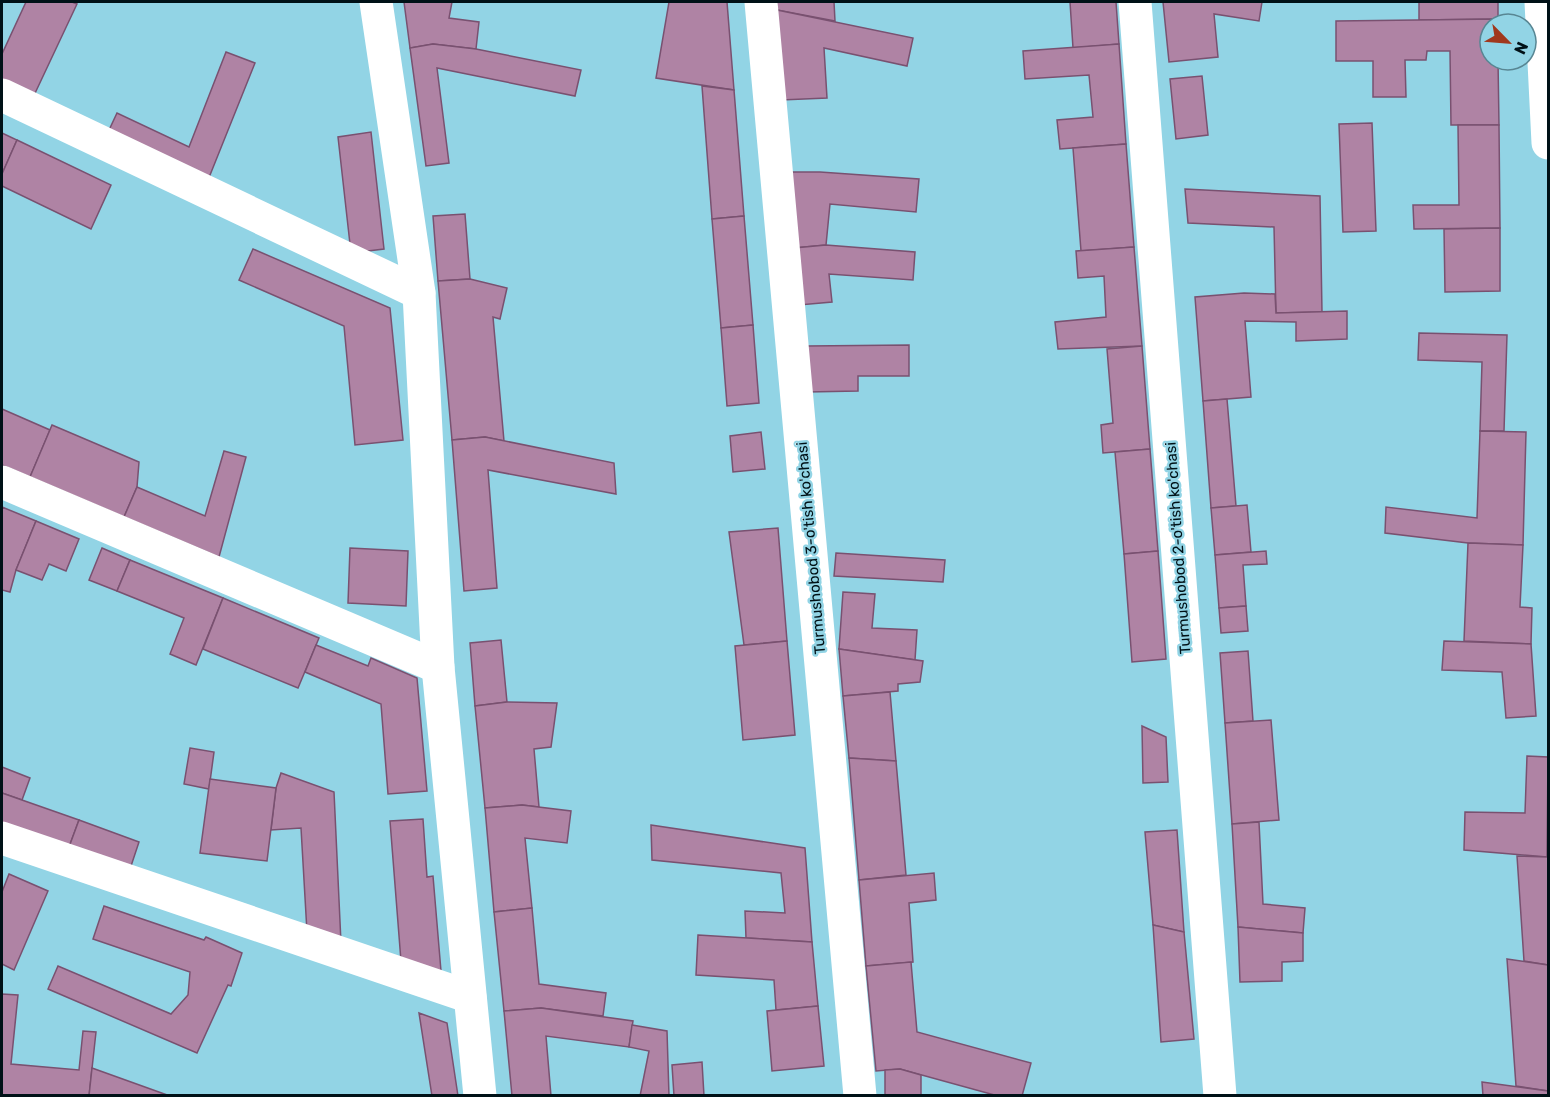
<svg xmlns="http://www.w3.org/2000/svg" width="1550" height="1097" viewBox="0 0 1550 1097" font-family="Rubik,sans-serif">
<rect width="100%" height="100%" fill="#92d4e5"/>
<!-- building -->
<g fill="#af83a4" stroke="#795170" stroke-width="1.5">
<polygon points="26,2 72,2 77,4 29,106 2,93 2,54"/>
<polygon points="404,2 452,2 449,18 479,22 476,49 433,44 410,48"/>
<polygon points="669,2 727,2 734,90 656,78"/>
<polygon points="777,2 834,2 835,21 777,10"/>
<polygon points="1070,2 1116,2 1119,44 1073,48"/>
<polygon points="1163,2 1262,2 1259,21 1214,14 1218,57 1169,62"/>
<polygon points="1419,2 1498,2 1498,19 1419,20"/>
<polygon points="777,10 913,38 907,66 824,48 827,98 781,100"/>
<polygon points="1498,19 1498,24 1490,24 1490,60 1498,60 1499,125 1451,125 1450,51 1427,51 1426,60 1405,60 1406,97 1373,97 1373,61 1336,61 1336,21"/>
<polygon points="433,44 476,49 581,70 575,96 437,68 449,163 426,166 410,48"/>
<polygon points="1119,44 1126,144 1060,149 1057,120 1093,117 1089,75 1025,79 1023,51"/>
<polygon points="226,52 255,63 204,190 103,143 117,113 189,147"/>
<polygon points="1202,76 1208,135 1176,139 1170,79"/>
<polygon points="702,86 734,90 744,216 712,219"/>
<polygon points="1372,123 1376,231 1343,232 1339,124"/>
<polygon points="1458,125 1499,125 1500,228 1414,229 1413,205 1459,205"/>
<polygon points="371,132 384,249 351,253 338,137"/>
<polygon points="2,133 17,140 2,174"/>
<polygon points="17,140 111,185 91,229 2,186 2,174"/>
<polygon points="1126,144 1134,247 1081,251 1073,148"/>
<polygon points="787,172 820,172 919,179 916,212 830,204 826,245 794,248"/>
<polygon points="1185,189 1320,196 1322,312 1276,313 1274,227 1188,223"/>
<polygon points="465,214 470,279 438,281 433,216"/>
<polygon points="744,216 753,325 721,328 712,219"/>
<polygon points="1500,228 1500,291 1445,292 1444,229"/>
<polygon points="826,245 915,252 913,280 829,274 832,302 799,305 794,248"/>
<polygon points="1134,247 1142,346 1058,349 1055,322 1106,317 1104,276 1078,278 1076,251"/>
<polygon points="253,249 390,308 403,440 355,445 344,326 239,280"/>
<polygon points="470,279 507,288 500,319 493,317 504,441 485,437 452,440 438,281"/>
<polygon points="1244,293 1275,294 1276,313 1347,311 1347,339 1296,341 1296,322 1245,321 1251,397 1203,401 1195,297"/>
<polygon points="753,325 759,403 727,406 721,328"/>
<polygon points="1419,333 1507,335 1504,431 1480,431 1482,362 1418,360"/>
<polygon points="909,345 909,376 858,376 858,391 807,392 807,346"/>
<polygon points="1142,346 1150,449 1103,453 1101,425 1113,423 1107,349"/>
<polygon points="1227,399 1236,506 1211,508 1203,401"/>
<polygon points="2,409 50,430 30,477 2,465"/>
<polygon points="52,425 139,462 137,487 124,517 30,477"/>
<polygon points="1480,431 1526,432 1523,545 1468,543 1385,533 1386,507 1477,518"/>
<polygon points="761,432 765,469 733,472 730,436"/>
<polygon points="485,437 614,463 616,494 488,470 497,588 464,591 452,440"/>
<polygon points="1150,449 1158,551 1124,554 1115,452"/>
<polygon points="224,451 246,457 219,557 124,517 137,487 205,516"/>
<polygon points="1247,505 1251,552 1215,555 1211,508"/>
<polygon points="2,507 36,521 16,570 10,592 2,590"/>
<polygon points="36,521 79,539 66,571 49,564 42,580 16,570"/>
<polygon points="778,528 787,641 744,645 729,532"/>
<polygon points="1468,543 1523,545 1520,607 1532,608 1531,644 1464,641"/>
<polygon points="102,548 130,560 117,591 89,580"/>
<polygon points="350,548 408,551 406,606 348,603"/>
<polygon points="1158,551 1166,659 1132,662 1124,554"/>
<polygon points="1266,551 1267,564 1243,565 1246,606 1219,608 1215,555"/>
<polygon points="836,553 945,560 943,582 834,576"/>
<polygon points="130,560 223,598 196,665 170,654 184,618 117,591"/>
<polygon points="843,592 875,594 872,628 917,630 915,660 839,649"/>
<polygon points="223,598 319,638 298,688 203,649"/>
<polygon points="1246,606 1248,631 1221,633 1219,608"/>
<polygon points="501,640 507,702 475,706 470,643"/>
<polygon points="787,641 795,735 743,740 735,646"/>
<polygon points="1444,641 1531,644 1536,716 1506,718 1502,672 1442,670"/>
<polygon points="316,645 368,666 371,658 417,678 427,791 388,794 381,704 305,672"/>
<polygon points="839,649 923,661 920,682 898,684 898,691 843,696"/>
<polygon points="1248,651 1253,721 1225,723 1220,653"/>
<polygon points="890,692 896,761 849,758 843,696"/>
<polygon points="507,702 557,703 551,747 534,749 539,807 522,805 485,808 475,706"/>
<polygon points="1271,720 1279,820 1232,824 1225,723"/>
<polygon points="1142,726 1166,737 1168,782 1143,783"/>
<polygon points="190,748 214,752 209,789 184,784"/>
<polygon points="1527,756 1548,757 1547,857 1464,850 1465,812 1525,813"/>
<polygon points="849,758 896,761 906,875 859,880"/>
<polygon points="2,767 30,778 22,800 2,793"/>
<polygon points="281,773 334,792 341,943 307,932 301,828 271,830 276,788"/>
<polygon points="210,779 276,788 267,861 200,853"/>
<polygon points="2,793 79,820 69,847 2,823"/>
<polygon points="522,805 571,811 567,843 525,838 532,908 494,912 485,808"/>
<polygon points="423,819 427,877 433,876 441,971 402,974 390,821"/>
<polygon points="79,820 139,842 130,869 69,847"/>
<polygon points="1259,822 1263,904 1305,908 1303,933 1238,927 1232,824"/>
<polygon points="651,825 805,848 812,942 746,938 745,911 785,913 781,873 652,860"/>
<polygon points="1177,830 1184,932 1153,925 1145,832"/>
<polygon points="1517,856 1548,857 1548,965 1524,961"/>
<polygon points="934,873 936,900 909,903 913,962 866,966 859,880"/>
<polygon points="9,874 48,891 14,970 2,964 2,892"/>
<polygon points="104,906 204,940 206,937 242,953 231,986 228,985 197,1053 48,989 58,966 171,1014 188,995 190,972 93,939"/>
<polygon points="532,908 539,984 606,993 603,1016 541,1008 504,1011 494,912"/>
<polygon points="1153,925 1184,932 1194,1039 1161,1042"/>
<polygon points="1238,927 1303,933 1303,961 1282,962 1282,981 1240,982"/>
<polygon points="698,935 812,942 818,1006 776,1010 774,980 696,975"/>
<polygon points="1507,959 1548,965 1548,1091 1516,1086"/>
<polygon points="911,962 917,1032 1031,1063 1022,1096 998,1096 900,1069 876,1071 866,966"/>
<polygon points="2,994 18,995 11,1064 79,1070 83,1031 96,1032 89,1096 2,1096"/>
<polygon points="818,1006 824,1066 772,1071 767,1011"/>
<polygon points="541,1008 633,1021 629,1047 546,1036 551,1096 512,1096 504,1011"/>
<polygon points="419,1013 447,1023 458,1096 432,1096"/>
<polygon points="632,1025 667,1031 669,1096 640,1096 649,1051 629,1047"/>
<polygon points="702,1062 704,1096 674,1096 672,1065"/>
<polygon points="92,1068 170,1096 89,1096"/>
<polygon points="900,1069 921,1075 921,1096 885,1096 885,1070"/>
<polygon points="1482,1082 1548,1091 1548,1096 1483,1096"/>
</g>
<g fill="none" stroke-linecap="round" stroke-linejoin="round">
<!-- minor -->
<g stroke="#fff" stroke-width="33">
<polyline points="376,2 419,293 438,667 480,1096"/>
<polyline points="761,2 860,1096"/>
<polyline points="1135,2 1220,1096"/>
<polyline points="1541,2 1548,143"/>
<polyline points="2,95 419,293"/>
<polyline points="2,482 438,667"/>
<polyline points="2,838 470,997"/>
</g>
</g>
<g text-anchor="middle" stroke-width="5" stroke-linejoin="round" paint-order="stroke">
<!-- street labels -->
<g font-size="15" fill="#001117" stroke="#92d4e5">
<text transform="translate(811 548) rotate(-95)" y="5">Turmushobod 3-o'tish ko'chasi</text>
<text transform="translate(1178 548) rotate(-94)" y="5">Turmushobod 2-o'tish ko'chasi</text>
</g>
</g>
<!-- border -->
<rect width="1550" height="1097" fill="none" stroke="#001117" stroke-width="6"/>
<!-- north arrow -->
<g transform="translate(1508 42) rotate(115)"><circle r="28" fill="#92d4e5" stroke="#588693" stroke-width="1.5"/>
<path d="M0-4.5L10 22L0 15L-10 22Z" fill="#a0381d"/>
<text y="-9" font-size="16" font-weight="bold" text-anchor="middle" fill="#001117">N</text>
</g>
</svg>
